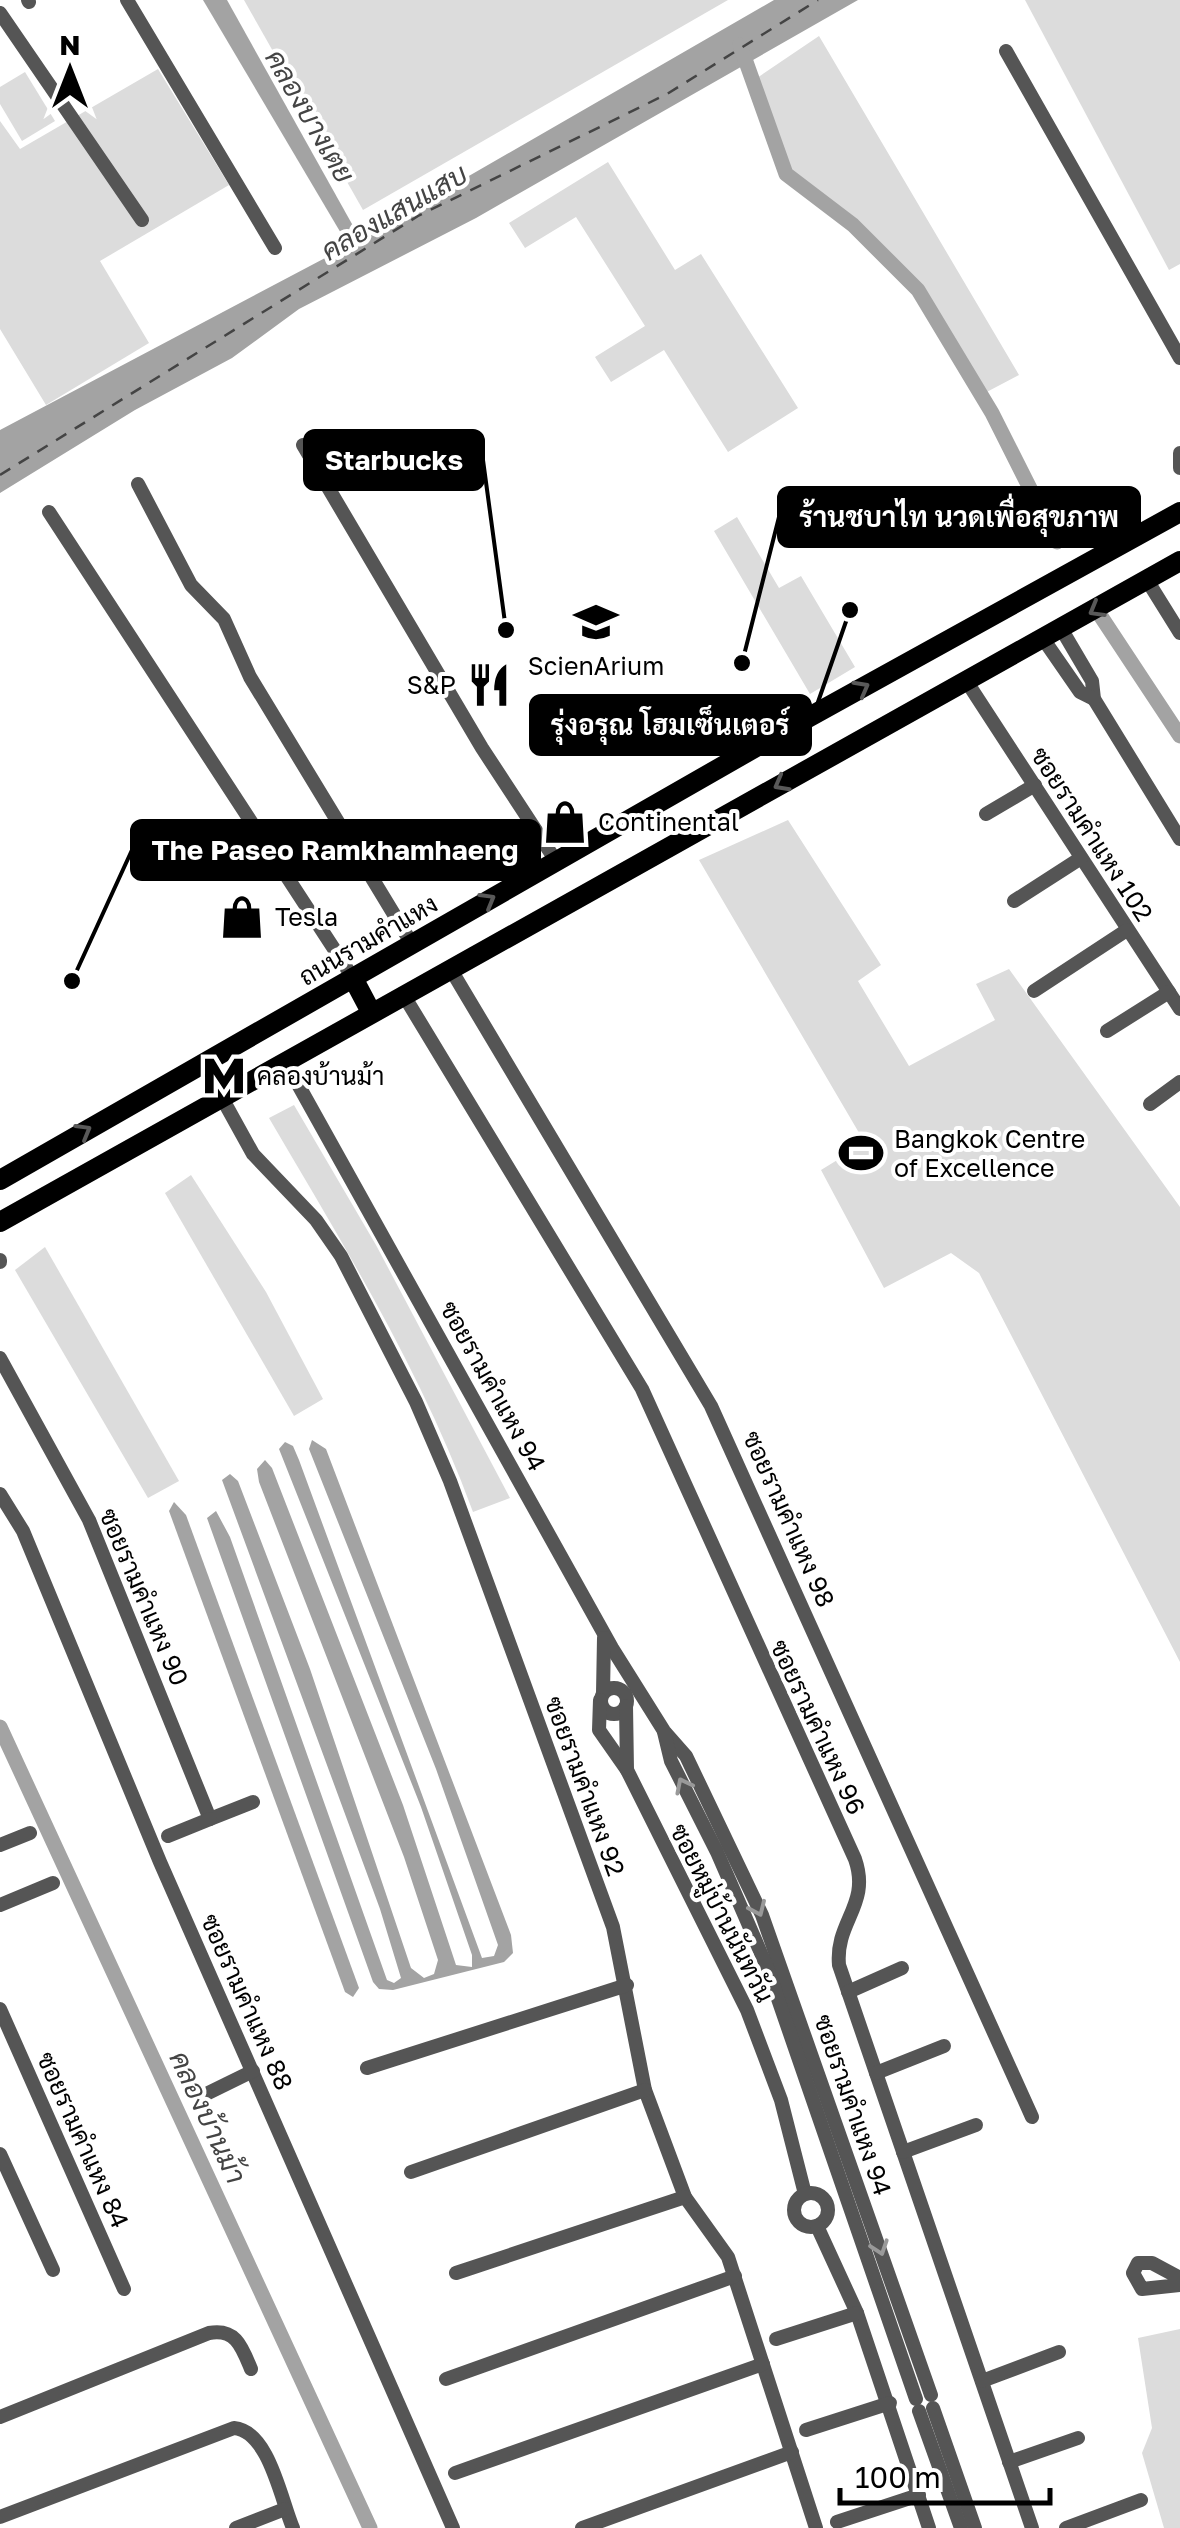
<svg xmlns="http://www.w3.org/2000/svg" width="1180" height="2528" viewBox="0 0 1180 2528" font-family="'Golos Text',Sarabun,sans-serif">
<rect width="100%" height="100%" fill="#fff"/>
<!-- green -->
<g fill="#dcdcdc">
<polygon points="244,0 728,0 363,210"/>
<polygon points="1025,0 1180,0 1180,264 1169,270"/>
<polygon points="819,36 1019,375 981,395 927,294 853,217 792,177 757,78"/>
<polygon points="158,69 229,185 100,261 149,343 46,405 0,329 0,121 20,149"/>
<polygon points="25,72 55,121 22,141 0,104 0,87"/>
<polygon points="608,162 675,270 701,254 798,408 728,452 664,350 611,382 595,357 645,326 576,217 525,248 509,223"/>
<polygon points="737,517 779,588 801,576 855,667 810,694 714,531"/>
<polygon points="788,820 881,965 858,981 909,1066 995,1020 976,984 1009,969 1180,1207 1180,1662 979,1273 951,1253 884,1288 821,1170 865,1143 699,860"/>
<path d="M294,1105L376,1245L510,1498L473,1512C422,1372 344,1246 269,1118Z"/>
<polygon points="191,1175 266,1292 323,1399 294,1416 165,1193"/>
<polygon points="45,1247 179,1481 148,1498 15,1270"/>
<polygon points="1180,2329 1180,2528 1164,2528 1142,2453 1152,2428 1138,2338"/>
</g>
<!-- water -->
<g fill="#a3a3a3">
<polygon points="203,0 227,0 357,233 345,240"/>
<polygon points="774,0 858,0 476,218 299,309 232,358 135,410 0,493 0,430 344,248"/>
<polygon points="312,1440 326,1449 511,1935 513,1953 504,1962 393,1990 379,1989 373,1982 207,1518 216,1511 230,1537 387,1980 394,1983 401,1978 380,1909 222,1480 230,1474 238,1481 310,1669 411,1968 424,1978 434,1974 438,1960 404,1857 259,1482 257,1469 265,1460 272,1468 403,1805 456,1965 472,1967 472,1955 421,1807 279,1449 285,1442 293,1446 299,1460 482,1958 494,1956 498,1945 436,1769 309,1449"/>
<polygon points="174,1502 186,1515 359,1988 353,1997 345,1992 169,1511"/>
</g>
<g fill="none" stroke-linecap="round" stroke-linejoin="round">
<!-- canal -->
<g stroke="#a3a3a3" stroke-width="15">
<polyline points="740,45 786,174 853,225 918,290 992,413 1057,542"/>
<polyline points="1098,612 1180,736"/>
<polyline points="0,1727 370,2528"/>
</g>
<!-- ferry -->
<polyline stroke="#444" stroke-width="2.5" stroke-dasharray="12 10" stroke-linecap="butt" points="0,475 418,216 667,94 818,0"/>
<!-- street -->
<g stroke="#555" stroke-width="14">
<polyline points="28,0 29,2"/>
<polyline points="127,0 275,248"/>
<polyline points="0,13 142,220"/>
<polyline points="1006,51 1180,358"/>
<polyline points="303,445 482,748 556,861"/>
<polyline points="1180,453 1180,468"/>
<polyline points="138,484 191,585 224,619 250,677 412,944"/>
<polyline points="49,512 353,978"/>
<polyline points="1147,580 1180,633"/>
<polyline points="1062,630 1092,681 1094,699 1180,839"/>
<polyline points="1044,640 1080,692 1094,699"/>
<polyline points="967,682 1180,1009"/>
<polyline points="986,814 1035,785"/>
<polyline points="1014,901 1081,858"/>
<polyline points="450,968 711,1406 1032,2117"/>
<polyline points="1034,991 1127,930"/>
<path d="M403,994L642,1389L855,1859C871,1905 835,1921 839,1965L1032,2528"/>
<polyline points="1107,1031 1169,992"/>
<polyline points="285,1061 612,1648 664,1731 686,1756 762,1915 931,2395"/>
<polyline points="222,1098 253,1154 316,1220 341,1256 416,1402 450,1481 613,1927 645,2090 685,2197 728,2257 816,2528"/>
<polyline points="1150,1104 1180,1082"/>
<polyline points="0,1260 0,1262"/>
<polyline points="0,1358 89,1520 210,1819 253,1802"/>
<polyline points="0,1494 23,1531 160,1862 453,2528"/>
<circle cx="614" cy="1701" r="13"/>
<polyline points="603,1693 604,1638"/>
<polyline points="600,1700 599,1730 627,1770 747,2010 781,2100 805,2194"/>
<polyline points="626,1706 627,1770"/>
<polyline points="664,1732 671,1761 717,1852 767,1967 916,2399"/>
<polyline points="168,1836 210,1819"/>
<polyline points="0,1845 30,1833"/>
<polyline points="0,1905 53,1883"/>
<polyline points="848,1992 902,1968"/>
<polyline points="0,2009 124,2289"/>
<polyline points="367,2068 627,1985"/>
<polyline points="876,2073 944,2046"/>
<polyline points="200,2097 253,2071"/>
<polyline points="903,2152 976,2125"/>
<polyline points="0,2154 53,2270"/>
<polyline points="411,2172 645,2090"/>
<circle cx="811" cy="2210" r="17"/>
<polyline points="817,2226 857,2313 929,2528"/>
<polyline points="456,2273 685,2197"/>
<polyline points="1180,2278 1152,2263 1138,2263 1133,2273 1142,2289 1180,2285"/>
<polyline points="776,2339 857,2313"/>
<polyline points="446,2379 735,2276"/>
<polyline points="982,2381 1059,2352"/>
<polyline points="933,2408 975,2528"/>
<polyline points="919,2411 961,2528"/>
<path d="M0,2417L209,2333C236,2328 242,2347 251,2369"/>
<polyline points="806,2430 890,2403"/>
<polyline points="1009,2462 1078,2438"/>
<polyline points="455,2473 763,2364"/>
<path d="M0,2517L234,2428C269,2431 281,2500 293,2528"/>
<polyline points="837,2522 919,2495"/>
<polyline points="236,2528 285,2509"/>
<polyline points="582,2528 792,2452"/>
<polyline points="1066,2528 1141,2500"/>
</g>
<!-- primary -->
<g stroke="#000" stroke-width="20">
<polyline points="353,978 371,1012"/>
<polyline points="0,1180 784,731 1180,512"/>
<polyline points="0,1222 1180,561"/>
</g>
</g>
<!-- one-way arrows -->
<defs><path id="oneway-chevron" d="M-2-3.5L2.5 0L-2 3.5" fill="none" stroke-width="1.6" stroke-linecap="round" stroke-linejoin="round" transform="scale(2.5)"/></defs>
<g stroke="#595959">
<use href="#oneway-chevron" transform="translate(1096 610) rotate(150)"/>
<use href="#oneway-chevron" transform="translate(862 688) rotate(-29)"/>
<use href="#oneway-chevron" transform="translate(781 784) rotate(151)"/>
<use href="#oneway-chevron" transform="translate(488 900) rotate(-30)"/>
<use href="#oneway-chevron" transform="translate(84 1131) rotate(-30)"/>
</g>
<g stroke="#999">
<use href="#oneway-chevron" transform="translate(683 1785) rotate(-117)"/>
<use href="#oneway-chevron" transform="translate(758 1909) rotate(66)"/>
<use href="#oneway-chevron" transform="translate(880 2248) rotate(71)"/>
</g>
<!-- icons -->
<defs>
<g id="school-bare" transform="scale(3.45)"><path d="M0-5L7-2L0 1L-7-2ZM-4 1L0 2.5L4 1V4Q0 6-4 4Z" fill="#000" stroke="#fff" stroke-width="2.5" paint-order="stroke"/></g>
<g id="restaurant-bare" transform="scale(3.45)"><path d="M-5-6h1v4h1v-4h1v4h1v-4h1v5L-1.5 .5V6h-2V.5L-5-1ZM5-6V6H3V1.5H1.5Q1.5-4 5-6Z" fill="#000" stroke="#fff" stroke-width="2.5" paint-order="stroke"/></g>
<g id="shop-bare" transform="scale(3.45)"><path d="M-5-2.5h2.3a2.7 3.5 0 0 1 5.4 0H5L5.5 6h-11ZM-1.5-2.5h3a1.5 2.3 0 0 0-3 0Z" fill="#000" stroke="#fff" stroke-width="2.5" paint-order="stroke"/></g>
<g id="metro-bare" transform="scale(3.45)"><path d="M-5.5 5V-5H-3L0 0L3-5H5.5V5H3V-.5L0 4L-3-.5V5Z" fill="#000" stroke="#fff" stroke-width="2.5" paint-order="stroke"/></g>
<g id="stadium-bare" transform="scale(3.45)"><path d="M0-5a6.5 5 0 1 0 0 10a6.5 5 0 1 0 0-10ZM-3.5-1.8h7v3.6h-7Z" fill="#000" stroke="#fff" stroke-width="2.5" paint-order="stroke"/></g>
</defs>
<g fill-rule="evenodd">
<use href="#school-bare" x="596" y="622"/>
<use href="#restaurant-bare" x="489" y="685"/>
<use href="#shop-bare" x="565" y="822"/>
<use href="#shop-bare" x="242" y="917"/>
<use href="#metro-bare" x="224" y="1076"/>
<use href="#stadium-bare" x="861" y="1153"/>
</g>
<g text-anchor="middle" stroke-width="8" stroke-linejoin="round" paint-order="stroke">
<!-- poi labels -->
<g font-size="25" fill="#000" stroke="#fff" text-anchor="start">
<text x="596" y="675" text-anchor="middle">ScienArium</text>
<text x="456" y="694" text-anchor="end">S&amp;P</text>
<text x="598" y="831">Continental</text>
<text x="275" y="926">Tesla</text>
<text x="257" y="1085">คลองบ้านม้า</text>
<text x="894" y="1148">Bangkok Centre<tspan x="894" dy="29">of Excellence</tspan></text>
</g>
<!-- street labels -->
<g font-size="25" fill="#000" stroke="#fff">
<text transform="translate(1092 834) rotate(57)" y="9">ซอยรามคําแหง 102</text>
<text transform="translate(368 940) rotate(-30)" y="9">ถนนรามคำแหง</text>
<text transform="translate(493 1386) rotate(61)" y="9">ซอยรามคําแหง 94</text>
<text transform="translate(789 1519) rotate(66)" y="9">ซอยรามคําแหง 98</text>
<text transform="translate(144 1597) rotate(67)" y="9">ซอยรามคำแหง 90</text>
<text transform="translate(818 1727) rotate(65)" y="9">ซอยรามคําแหง 96</text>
<text transform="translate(585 1786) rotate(70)" y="9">ซอยรามคําแหง 92</text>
<text transform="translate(722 1913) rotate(63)" y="9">ซอยหมู่บ้านนันทวัน</text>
<text transform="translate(247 2002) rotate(66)" y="9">ซอยรามคำแหง 88</text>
<text transform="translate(853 2105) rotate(71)" y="9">ซอยรามคําแหง 94</text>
<text transform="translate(83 2140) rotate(66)" y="9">ซอยรามคำแหง 84</text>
</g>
<!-- water labels -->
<g font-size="28" font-style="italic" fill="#444" stroke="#fff">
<text transform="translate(310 116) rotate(60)" y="10">คลองบางเตย</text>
<text transform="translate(394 212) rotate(-30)" y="10">คลองแสนแสบ</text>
<text transform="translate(208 2117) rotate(65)" y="10">คลองบ้านม้า</text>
</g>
</g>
<!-- callouts -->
<path fill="none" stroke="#000" stroke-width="4" d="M506 630L483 460M742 663L779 517M850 610L810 725M72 981L132 850"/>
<g fill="#000" stroke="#fff" stroke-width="4">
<circle cx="506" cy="630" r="10"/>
<circle cx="742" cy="663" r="10"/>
<circle cx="850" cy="610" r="10"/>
<circle cx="72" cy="981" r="10"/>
</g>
<g fill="#000" stroke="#000" stroke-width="4">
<rect x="305" y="431" width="178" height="58" rx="10"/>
<rect x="779" y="488" width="360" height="58" rx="10"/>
<rect x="531" y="696" width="279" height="58" rx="10"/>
<rect x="132" y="821" width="407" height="58" rx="10"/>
</g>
<g font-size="28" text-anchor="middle" font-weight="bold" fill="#fff">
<text x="394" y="470">Starbucks</text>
<text x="959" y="527">ร้านชบาไท นวดเพื่อสุขภาพ</text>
<text x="670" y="735">รุ่งอรุณ โฮมเซ็นเตอร์</text>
<text x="335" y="860">The Paseo Ramkhamhaeng</text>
</g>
<!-- north arrow -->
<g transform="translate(70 70)" stroke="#ffffff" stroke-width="8" paint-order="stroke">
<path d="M0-8L18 38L0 25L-18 38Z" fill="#000000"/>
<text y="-15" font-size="28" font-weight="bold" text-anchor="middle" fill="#000000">N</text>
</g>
<!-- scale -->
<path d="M840 2488v15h210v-15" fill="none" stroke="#000000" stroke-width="5"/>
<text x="855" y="2488" font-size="30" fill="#000000" stroke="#ffffff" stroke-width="8" paint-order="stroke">100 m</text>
</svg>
